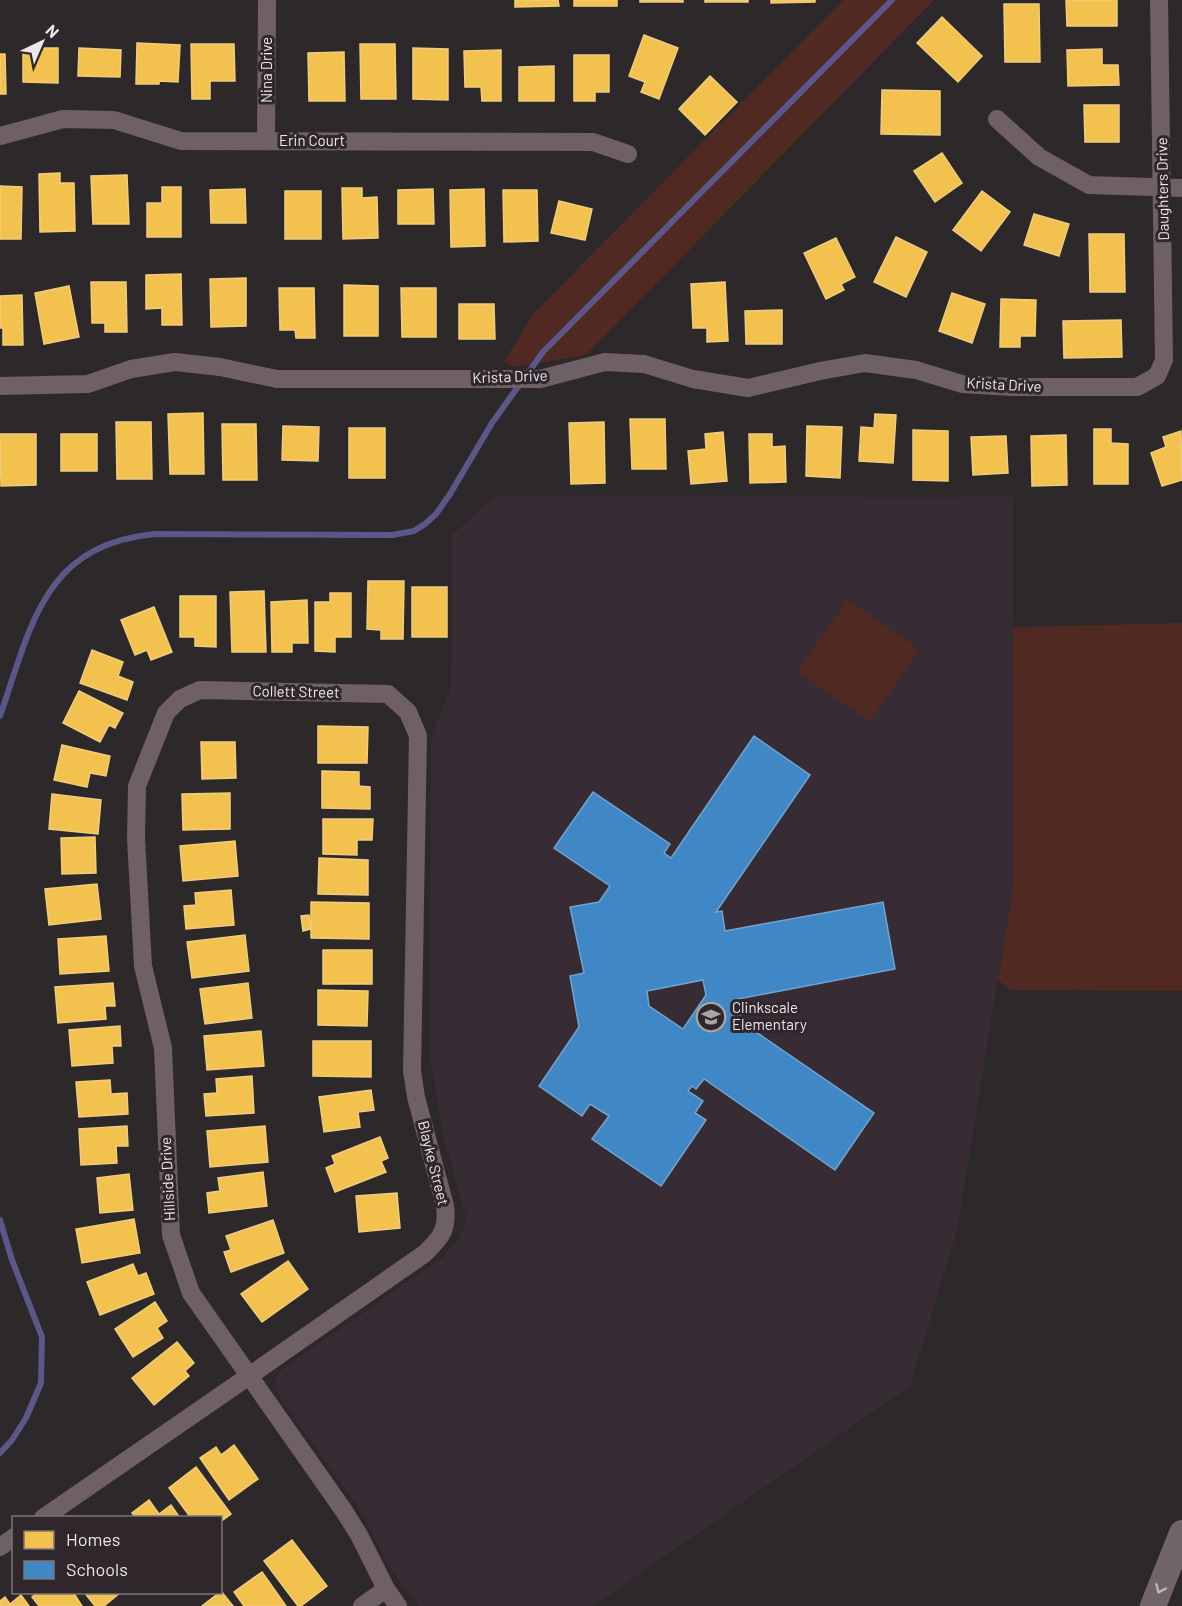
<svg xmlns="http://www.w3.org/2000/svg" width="1182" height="1606" viewBox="0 0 1182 1606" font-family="Barlow,sans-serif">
<rect width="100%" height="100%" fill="#2d292b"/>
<!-- built -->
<polygon fill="#372c34" points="495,496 1013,497 1014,880 957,1230 910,1386 593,1606 419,1606 393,1572 356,1504 281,1399 274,1384 277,1375 284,1368 442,1258 459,1239 464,1227 466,1217 443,1135 430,1054 431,740 432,734 451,688 452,535"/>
<!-- green -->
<g fill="#4f2922">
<polygon points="843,0 934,0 586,355 514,367 504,361 535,312"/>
<polygon points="847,600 919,649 870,721 798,672"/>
<polygon points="1182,623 1182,991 1010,990 998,980 1014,880 1013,627"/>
</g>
<!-- homes -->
<g fill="#f2c14e" stroke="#f0cc7d" stroke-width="1.5">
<polygon points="515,0 558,0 559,6 515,7"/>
<rect x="574" y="0" width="43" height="6"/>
<rect x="640" y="0" width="43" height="2"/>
<rect x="705" y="0" width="43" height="2"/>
<polygon points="771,0 815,0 815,2 771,3"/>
<polygon points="1066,0 1117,0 1117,26 1067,26"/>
<polygon points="1004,4 1039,4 1040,62 1005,62"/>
<polygon points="942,17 982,56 958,82 917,43"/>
<polygon points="644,35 678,48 659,99 641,92 645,82 629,76"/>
<polygon points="137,43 180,45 178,82 159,81 159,84 136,84"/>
<polygon points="191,44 234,44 235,81 210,81 210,99 192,99"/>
<polygon points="360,44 395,44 396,99 361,99"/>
<polygon points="23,48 58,48 58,83 23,82"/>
<polygon points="79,48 121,50 120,77 78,76"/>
<polygon points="413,48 448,49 448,100 413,99"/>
<polygon points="1102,49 1102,65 1118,65 1119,85 1068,86 1067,50"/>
<polygon points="501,50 501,101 482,101 481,87 465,87 464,51"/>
<polygon points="344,52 345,101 309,101 308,53"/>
<polygon points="0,54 5,54 6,94 0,94"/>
<polygon points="574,55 609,55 609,92 595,92 595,101 574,101"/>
<polygon points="554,66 554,101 519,101 519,67"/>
<polygon points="710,76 737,102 705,135 679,109"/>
<polygon points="882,90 940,91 940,135 881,134"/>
<polygon points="1084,105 1119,105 1119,142 1085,142"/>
<polygon points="942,153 962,183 935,202 914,171"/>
<polygon points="60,173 60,183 74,183 75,231 40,232 39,174"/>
<polygon points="127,175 129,224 93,224 91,176"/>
<polygon points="0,186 22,187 21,239 0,239"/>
<polygon points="162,187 181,187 181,237 147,237 147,203 162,203"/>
<polygon points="342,188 362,188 362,198 377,197 378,238 343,239"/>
<polygon points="245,189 246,223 211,223 210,190"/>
<polygon points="433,189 434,224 398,224 398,190"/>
<polygon points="484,189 485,246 451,247 450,190"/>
<polygon points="503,190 537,190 538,241 504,242"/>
<rect x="285" y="191" width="36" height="48"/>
<polygon points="982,191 1010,212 981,251 953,230"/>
<polygon points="559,201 592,209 585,240 551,233"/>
<polygon points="1034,214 1069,224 1059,256 1024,245"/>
<polygon points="1089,234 1124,234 1125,292 1090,292"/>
<polygon points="896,237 927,252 906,297 874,282"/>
<polygon points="836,238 855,277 841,284 844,290 826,299 804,253"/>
<polygon points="181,274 182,325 162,325 162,308 146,309 146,275"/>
<polygon points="246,278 246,326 211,327 210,279"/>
<polygon points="91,282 126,282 127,332 105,332 105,323 92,323"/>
<polygon points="725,282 728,341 707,342 707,328 693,328 691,284"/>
<polygon points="344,285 378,286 378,336 344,336"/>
<polygon points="69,286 79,337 44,344 35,293"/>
<polygon points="279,288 314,288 315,338 296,338 295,330 280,330"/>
<polygon points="401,288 436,288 436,337 402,337"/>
<polygon points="952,293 985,304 972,343 939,331"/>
<polygon points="22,295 23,345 3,345 3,328 0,328 0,296"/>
<polygon points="1001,299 1036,300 1035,336 1020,336 1020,347 1000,347"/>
<polygon points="459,304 494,304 495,339 459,339"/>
<polygon points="782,310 782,344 746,344 745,311"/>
<polygon points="1121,320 1122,357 1064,358 1063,321"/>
<polygon points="203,413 204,474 170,474 168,414"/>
<polygon points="875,414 896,415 893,463 859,461 861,427 874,428"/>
<polygon points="630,419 665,419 666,469 632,469"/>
<polygon points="116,422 151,422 152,479 117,479"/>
<polygon points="604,422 605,483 571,484 569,423"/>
<polygon points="222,424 256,424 257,480 223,480"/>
<polygon points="283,426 319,427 318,461 282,460"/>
<polygon points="807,426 842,427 840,478 806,476"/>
<rect x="349" y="428" width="36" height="50"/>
<polygon points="1094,429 1111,429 1111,443 1128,444 1128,484 1094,484"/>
<polygon points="913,430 948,431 948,481 913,480"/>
<polygon points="1181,431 1182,480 1162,486 1151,453 1166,447 1163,437"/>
<polygon points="723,432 727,481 691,484 688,451 706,449 705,434"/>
<polygon points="0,434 36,434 36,485 1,486"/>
<rect x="61" y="434" width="36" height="37"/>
<polygon points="749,434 772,434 772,447 785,446 786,482 750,483"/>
<polygon points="1066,435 1067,485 1032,486 1031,436"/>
<polygon points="1006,436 1008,473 973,475 971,437"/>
<polygon points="368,581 404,581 403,639 381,639 381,630 367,629"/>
<rect x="412" y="587" width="35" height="50"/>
<polygon points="264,591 266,652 232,652 230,592"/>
<polygon points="330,593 351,593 351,637 335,637 335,652 315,651 315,602 330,602"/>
<polygon points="180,596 216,596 216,647 195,646 195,637 180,637"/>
<polygon points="307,600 308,643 292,643 292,652 272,652 271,602"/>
<polygon points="154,607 172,652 151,660 147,650 135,655 121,620"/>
<polygon points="92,650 123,662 118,676 133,682 127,700 80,683"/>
<polygon points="79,691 123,713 115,728 109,725 100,742 63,723"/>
<polygon points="318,726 368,727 367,763 318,763"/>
<polygon points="201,742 235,742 236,778 202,779"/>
<polygon points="62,745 110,756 106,776 90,773 87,787 54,780"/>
<polygon points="322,771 359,772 359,786 370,787 370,809 322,808"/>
<polygon points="230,793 230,829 183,830 182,794"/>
<polygon points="52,794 101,800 98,834 49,829"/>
<polygon points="323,819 373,819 372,840 357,840 357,855 323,854"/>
<polygon points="95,837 96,873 62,874 61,838"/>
<polygon points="235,841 238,876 183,881 180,846"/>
<polygon points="319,858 368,860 368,895 318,894"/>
<polygon points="97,884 101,919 49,925 45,889"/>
<polygon points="231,890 234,925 186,929 184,906 196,905 195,893"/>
<polygon points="311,902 369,903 369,939 311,938"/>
<polygon points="309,915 311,929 303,931 301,916"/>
<polygon points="245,935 249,971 192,978 187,942"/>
<polygon points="106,936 109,971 60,974 58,939"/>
<rect x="323" y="950" width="49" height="34"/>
<polygon points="113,983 115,1006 105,1006 106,1019 58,1023 55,987"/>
<polygon points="248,983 252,1018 205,1024 200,989"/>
<polygon points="318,990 368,991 367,1026 318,1025"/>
<polygon points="120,1026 121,1046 112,1046 113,1063 72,1066 69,1030"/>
<polygon points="261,1031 264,1066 207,1070 204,1036"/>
<polygon points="313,1041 371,1041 371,1077 313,1076"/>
<polygon points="252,1076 254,1113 206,1116 204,1094 217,1093 216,1079"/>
<polygon points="110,1080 111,1094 127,1093 128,1114 79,1117 76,1082"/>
<polygon points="371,1090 374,1110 358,1112 360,1127 324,1132 319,1097"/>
<polygon points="127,1126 128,1146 116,1146 117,1163 81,1165 79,1129"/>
<polygon points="265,1126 268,1162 210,1167 207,1131"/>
<polygon points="380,1137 388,1158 381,1161 386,1172 335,1192 326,1168 335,1164 332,1156"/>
<polygon points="263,1172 267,1206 209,1213 207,1193 220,1191 218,1178"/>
<polygon points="129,1174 133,1210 100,1213 97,1178"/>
<polygon points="397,1193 400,1228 359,1232 356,1196"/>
<polygon points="134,1219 140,1253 82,1263 76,1229"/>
<polygon points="273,1220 284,1253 231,1272 224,1252 231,1250 226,1236"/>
<polygon points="288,1261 308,1289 262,1322 241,1294"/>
<polygon points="133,1264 138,1276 146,1273 154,1294 100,1315 87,1282"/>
<polygon points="155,1302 167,1321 157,1328 163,1338 133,1357 115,1329"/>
<polygon points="177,1342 194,1363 185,1371 189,1376 154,1405 132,1378"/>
<polygon points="234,1445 258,1479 229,1500 200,1458 216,1447 221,1455"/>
<polygon points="196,1467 231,1514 220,1522 220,1518 191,1518 169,1488"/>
<polygon points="149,1500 159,1514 171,1505 180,1518 136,1518 132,1513"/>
<polygon points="292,1540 327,1586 301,1606 298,1606 264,1561"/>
<polygon points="262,1572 286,1606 244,1606 234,1592"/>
<polygon points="221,1591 233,1606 202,1606 220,1592"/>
<polygon points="39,1592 73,1592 82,1606 39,1606 32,1597"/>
<polygon points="84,1592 121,1592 104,1606 95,1606"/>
<polygon points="21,1595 29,1606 0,1606 0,1601 5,1597 10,1604"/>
</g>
<!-- schools -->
<path fill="#3f88c5" stroke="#73a4d0" stroke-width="1.5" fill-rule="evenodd" d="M754,736L810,775L716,912L722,911L725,931L883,902L895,969L738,999L742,1018L737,1019L874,1113L835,1170L704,1079L696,1089L692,1086L688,1091L703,1101L695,1113L706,1120L661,1186L592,1139L609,1116L590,1104L582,1116L539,1086L579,1027L570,976L584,973L570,907L599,902L610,886L554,848L593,792L670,844L664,853L671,858ZM703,980L706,995L683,1029L649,1006L647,991Z"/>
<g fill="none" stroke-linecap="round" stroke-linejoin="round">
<!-- stream -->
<g stroke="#5b5889" stroke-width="6">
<path d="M0,716C31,627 43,545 154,534L392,535L414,531L425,524L436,514L450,494L492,423L543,352L892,0"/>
<polyline points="0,1220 12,1260 42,1337 41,1383 26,1418 12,1440 0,1453"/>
</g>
<!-- street -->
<g stroke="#6e6064" stroke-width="18">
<polyline points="997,119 1039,157 1089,185 1182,188"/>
<polyline points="0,136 63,119 114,120 181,141 593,142 628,154"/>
<polyline points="266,141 267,0"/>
<polyline points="0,386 88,384 131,369 175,362 220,367 277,379 540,379 605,362 644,364 693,379 748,388 820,371 865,363 916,370 962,384 1012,387 1137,387 1157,376 1164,360 1159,0"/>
<path d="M43,1518L249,1376L424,1254C441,1238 448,1230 445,1206L416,1097L412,1071L418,736L408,712L388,694L200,690L180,699L166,713L137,786L136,838L143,966L163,1048L171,1235L191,1293L344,1511L359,1535L386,1589L398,1606"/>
<polyline points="0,1547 14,1537"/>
<polyline points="362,1606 386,1589"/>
</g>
<!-- secondary -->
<polyline stroke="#716466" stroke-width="26" points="1153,1606 1182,1533"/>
</g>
<!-- one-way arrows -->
<defs><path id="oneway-chevron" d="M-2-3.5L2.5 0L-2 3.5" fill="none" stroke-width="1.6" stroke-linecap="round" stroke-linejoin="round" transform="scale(1.5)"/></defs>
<use stroke="#bbb3b5" href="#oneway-chevron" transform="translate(1160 1589) rotate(114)"/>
<!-- icons -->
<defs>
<g id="school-ring" transform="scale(1.5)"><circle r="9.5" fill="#2f272c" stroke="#a9a4a7" stroke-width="1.5"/><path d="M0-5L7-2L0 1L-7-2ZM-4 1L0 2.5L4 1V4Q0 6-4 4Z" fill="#a9a4a7"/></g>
</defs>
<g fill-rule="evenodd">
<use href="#school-ring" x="711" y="1017"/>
</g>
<g text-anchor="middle" stroke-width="6" stroke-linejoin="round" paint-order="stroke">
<!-- street labels -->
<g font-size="15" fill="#ece7ea" stroke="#2f272c">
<text transform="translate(267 70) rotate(-90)" y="5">Nina Drive</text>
<text x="312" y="146">Erin Court</text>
<text transform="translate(1163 189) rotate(-91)" y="5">Daughters Drive</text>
<text transform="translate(510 377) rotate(-2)" y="5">Krista Drive</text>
<text transform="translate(1004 385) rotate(3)" y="5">Krista Drive</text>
<text transform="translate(296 692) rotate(1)" y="5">Collett Street</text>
<text transform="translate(433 1163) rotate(76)" y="5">Blayke Street</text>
<text transform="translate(168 1179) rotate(-93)" y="5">Hillside Drive</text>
</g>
<!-- poi labels -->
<g font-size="15" fill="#ece7ea" stroke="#2f272c" text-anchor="start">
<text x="732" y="1013">Clinkscale<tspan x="732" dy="17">Elementary</tspan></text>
</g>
</g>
<!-- legend -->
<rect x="12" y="1516" width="210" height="78" fill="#2f272c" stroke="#7b7478" stroke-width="1.5"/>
<rect x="24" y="1531" width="30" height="18" fill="#f2c14e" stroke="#7b7478" stroke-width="1.5"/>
<text x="66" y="1546" font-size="18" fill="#ece7ea">Homes</text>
<rect x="24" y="1561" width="30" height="18" fill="#3f88c5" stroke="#7b7478" stroke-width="1.5"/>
<text x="66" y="1576" font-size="18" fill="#ece7ea">Schools</text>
<!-- north arrow -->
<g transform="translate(42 42) rotate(44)" stroke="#2f272c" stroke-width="4.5" paint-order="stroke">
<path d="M0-4.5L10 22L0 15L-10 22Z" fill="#ece7ea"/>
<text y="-9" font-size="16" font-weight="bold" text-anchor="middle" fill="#ece7ea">N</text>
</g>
</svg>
